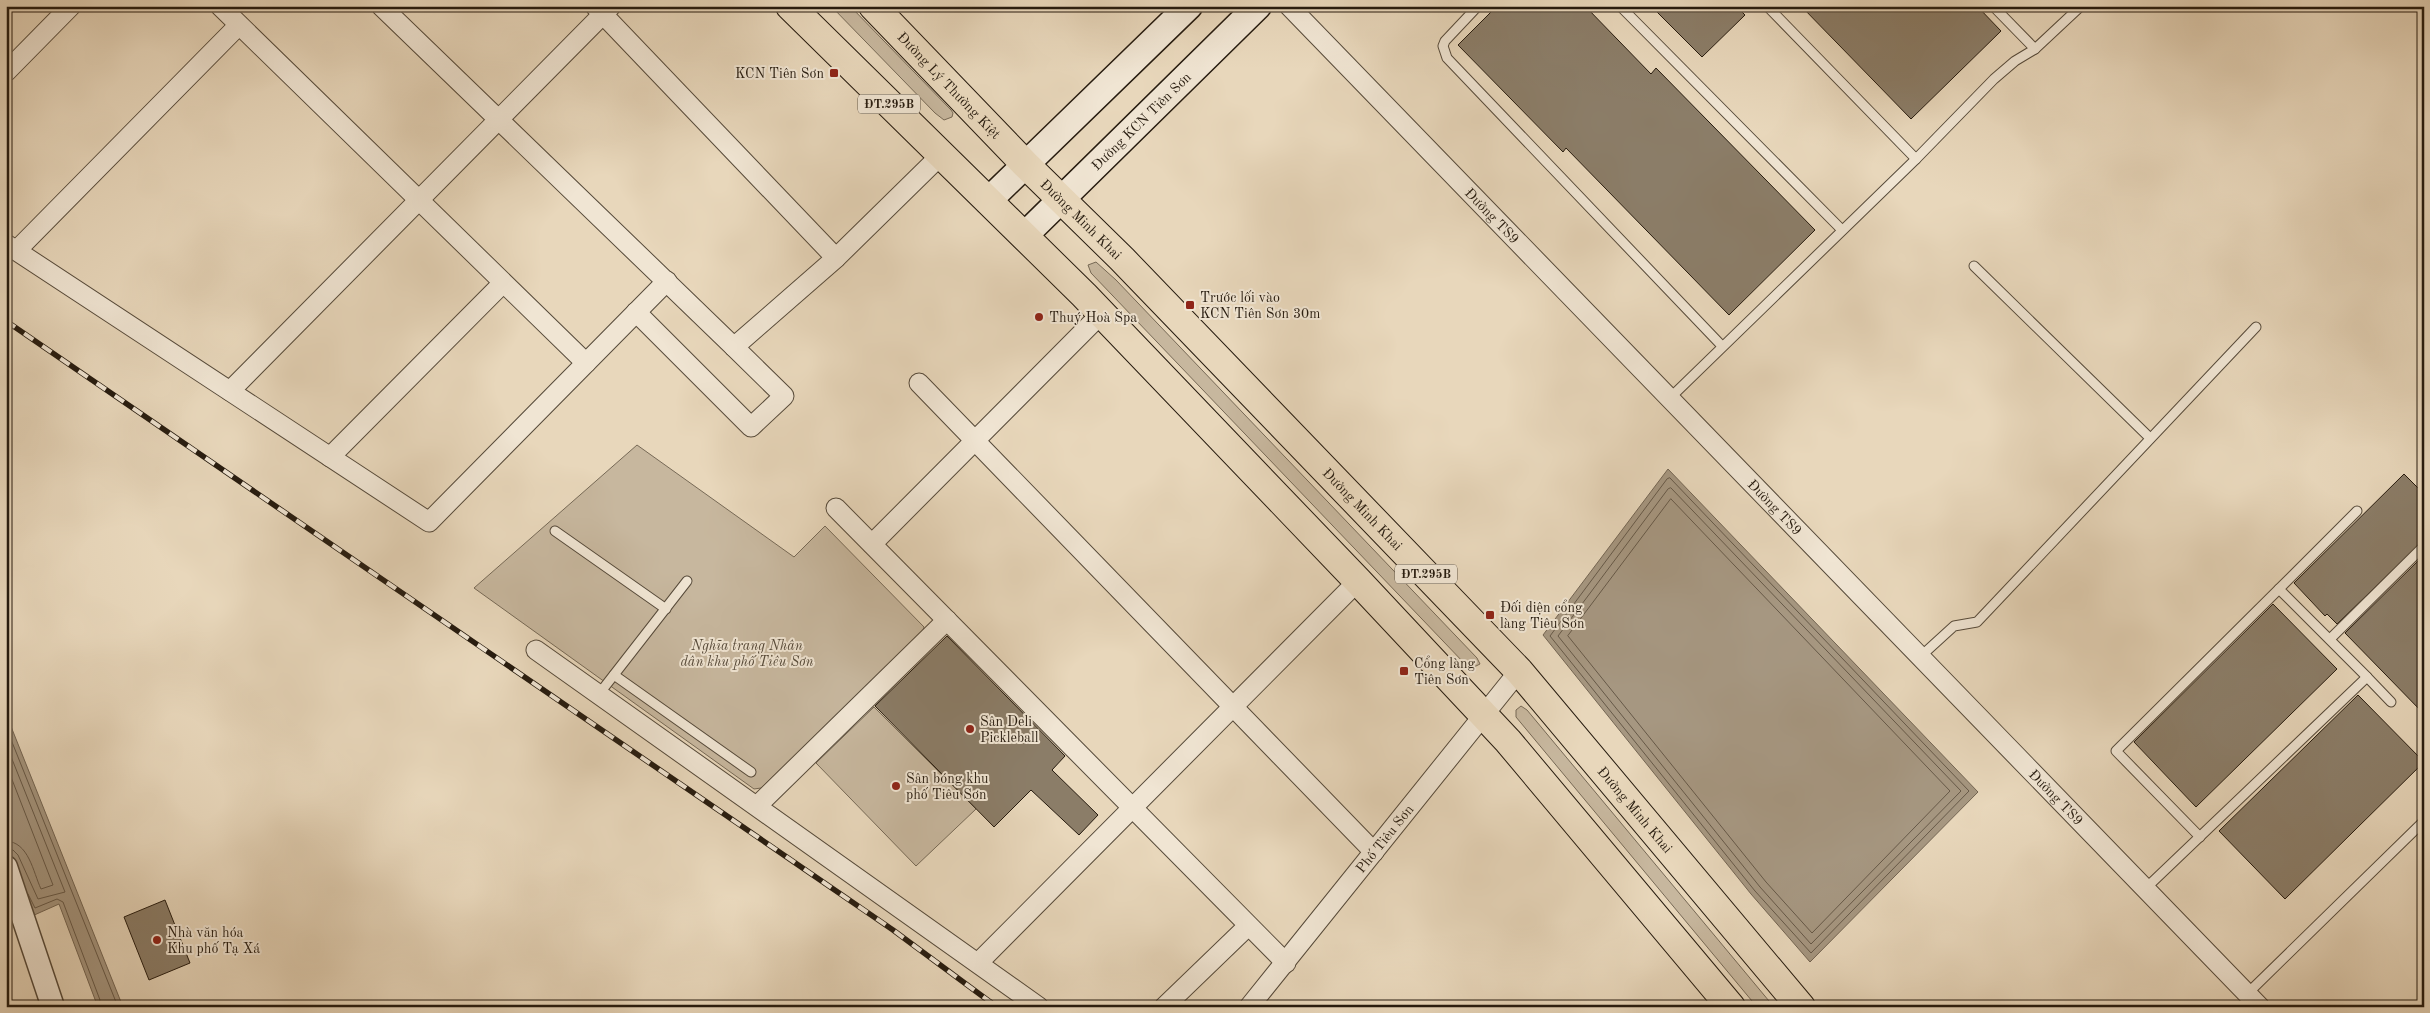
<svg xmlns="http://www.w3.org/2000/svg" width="2430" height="1013" viewBox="0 0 2430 1013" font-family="'Old Standard TT',serif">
<rect width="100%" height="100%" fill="#e8d7bb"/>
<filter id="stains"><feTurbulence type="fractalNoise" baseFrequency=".004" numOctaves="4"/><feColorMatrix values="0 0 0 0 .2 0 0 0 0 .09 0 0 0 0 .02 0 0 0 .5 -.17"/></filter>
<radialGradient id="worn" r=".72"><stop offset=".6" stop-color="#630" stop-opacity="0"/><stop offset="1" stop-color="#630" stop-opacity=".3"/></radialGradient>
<!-- green -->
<g fill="#c7b79e" stroke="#766956">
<polygon points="831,6 850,6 951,110 953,113 952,117 944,120 935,113"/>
<polygon points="1096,262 1116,280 1477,658 1480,664 1472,668 1465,664 1091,273 1088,265"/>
<polygon points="637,445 794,557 825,526 924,627 922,634 761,788 754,789 474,588"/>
<polygon points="1521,706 1527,710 1774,1007 1757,1007 1516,717 1516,710"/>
<polygon points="874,707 976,809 916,866 816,763"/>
</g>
<!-- water -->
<g fill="#a69781" stroke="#736553">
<polygon points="1668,469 1978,792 1810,962 1751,894 1543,635"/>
<polygon points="6,714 123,1007 86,1007 96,1002 59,904 32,916 6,855"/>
</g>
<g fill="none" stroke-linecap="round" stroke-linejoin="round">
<!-- shore -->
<g stroke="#665948" stroke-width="1">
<polygon points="1670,478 1969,791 1811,953 1755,891 1550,636 1667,479"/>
<polygon points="1671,488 1961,791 1811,944 1760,887 1558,636 1668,489"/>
<polygon points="1671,499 1950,791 1812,933 1766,882 1568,636"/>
<polyline points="6,727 118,1007"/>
<polyline points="6,744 65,892 38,899 18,855 13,850 6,849"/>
<path d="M6,764L53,885L41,889C33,872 29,842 6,841"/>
<polyline points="28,894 35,908 57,899 63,902 100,1000 98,1007"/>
</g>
</g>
<!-- building -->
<g fill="#8b7d68" stroke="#261b0f">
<polygon points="1497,6 1585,6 1651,74 1656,68 1815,230 1729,315 1566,148 1563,152 1458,45"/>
<polygon points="1651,6 1736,6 1745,15 1702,57"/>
<polygon points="1801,6 1977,6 2001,31 1911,119"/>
<polygon points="2404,474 2424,494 2424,540 2337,624 2327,614 2325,616 2294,583"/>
<polygon points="2424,555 2424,714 2345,633"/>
<polygon points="2273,604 2337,669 2196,807 2134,742"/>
<polygon points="947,636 1065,756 1052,770 1098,815 1079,835 1031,790 994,827 875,706"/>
<polygon points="2358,695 2424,762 2285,899 2219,831"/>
<polygon points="165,900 190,963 149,980 124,917"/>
</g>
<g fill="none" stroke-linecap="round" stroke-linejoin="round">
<!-- service casing -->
<g stroke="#564a3a" stroke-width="11">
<g id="service">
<polyline points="1478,6 1445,41 1443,46 1447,58 1722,346"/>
<polyline points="1620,6 1842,230"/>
<polyline points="1767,6 1916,159"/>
<polyline points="1993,6 2035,49"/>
<polyline points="1974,266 2150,438"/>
<polyline points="1670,398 1916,159 1994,79 2015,61 2035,49 2081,6"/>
<polyline points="2357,511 2279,589 2367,677"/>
<polyline points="555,531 666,609"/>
<polyline points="2330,639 2424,546"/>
<polyline points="1920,657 1954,626 1977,622 2256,327"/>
<polyline points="614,675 751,772"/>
<polyline points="599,694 687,581"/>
<polyline points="2200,837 2116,751 2279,589"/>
<polyline points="2145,889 2367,677 2391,702"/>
<polyline points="2247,994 2424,821"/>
</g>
</g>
<!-- minor casing -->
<g stroke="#564a3a" stroke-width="21">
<g id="minor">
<polyline points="220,6 586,363"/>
<polyline points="381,6 734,347 836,258 941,155"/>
<polyline points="595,6 836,258"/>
<path id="s1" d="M1289,6L2260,1007"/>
<polyline points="6,72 71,6"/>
<polyline points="6,244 429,522 667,281"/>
<polyline points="17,250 239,25"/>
<polyline points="636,312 751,427 784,396 734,347"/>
<polyline points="919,383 1374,852"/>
<polyline points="230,391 611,6"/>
<polyline points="330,457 503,283"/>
<polyline points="836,508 1286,963"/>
<polyline points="872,544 1101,314"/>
<polyline points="536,650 1039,1007"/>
<polyline points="757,806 947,620"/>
<polyline points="978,963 1358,581"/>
<polyline points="1164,1007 1248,926"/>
<path id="s2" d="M1249,1007L1519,671"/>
</g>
</g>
<!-- tertiary casing -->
<g stroke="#564a3a" stroke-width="25">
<polyline id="tertiary" points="6,867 53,1007"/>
</g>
<!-- secondary casing -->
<g stroke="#261b0f" stroke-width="29">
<g id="secondary">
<polyline points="988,201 1189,6"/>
<path id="s3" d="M1024,236L1258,6"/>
</g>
</g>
<!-- primary casing -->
<g stroke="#261b0f" stroke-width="30">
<g id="primary">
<polyline points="790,6 1084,295 1358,581 1508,741 1731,1007"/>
<path id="s4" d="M873,6L1025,164L1122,259L1519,671L1801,1007"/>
</g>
</g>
<!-- service -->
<use href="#service" stroke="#f0e5d3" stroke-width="9"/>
<!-- minor -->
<use href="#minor" stroke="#f0e5d3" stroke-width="19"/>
<!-- tertiary -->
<use href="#tertiary" stroke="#f0e5d3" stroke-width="22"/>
<!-- secondary -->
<use href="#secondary" stroke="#f0e5d3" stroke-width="26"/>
<!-- primary -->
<use href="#primary" stroke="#e8d7bb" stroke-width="28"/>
<!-- rail casing -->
<g stroke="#261b0f" stroke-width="5.5">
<polyline id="rail" points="6,321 893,930 997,1007"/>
</g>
<!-- rail -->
<use href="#rail" stroke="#f0e5d3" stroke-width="4" stroke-dasharray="11" stroke-linecap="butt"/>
</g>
<!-- markers -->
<g fill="#8f2418" stroke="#f0e5d3" stroke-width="2">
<rect x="829" y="68" width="10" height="10" rx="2.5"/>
<rect x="1185" y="300" width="10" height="10" rx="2.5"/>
<circle cx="1039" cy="317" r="5"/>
<rect x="1485" y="610" width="10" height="10" rx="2.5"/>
<rect x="1399" y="666" width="10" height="10" rx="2.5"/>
<circle cx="970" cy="729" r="5"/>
<circle cx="896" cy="786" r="5"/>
<circle cx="157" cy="940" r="5"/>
</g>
<g text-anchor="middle" stroke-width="4" stroke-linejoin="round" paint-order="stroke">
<!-- shield labels -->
<g fill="#f0e5d3" stroke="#63584a" stroke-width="1">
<rect x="858" y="94.5" width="62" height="19" rx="4"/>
<rect x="1395" y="564.5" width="62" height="19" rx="4"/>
</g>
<g font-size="12" font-weight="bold" fill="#261b0f">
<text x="889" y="108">ĐT.295B</text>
<text x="1426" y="578">ĐT.295B</text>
</g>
<!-- poi labels -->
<g font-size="14" fill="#261b0f" stroke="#f0e5d3" text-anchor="start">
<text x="824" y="78" text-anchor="end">KCN Tiên Sơn</text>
<text x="1200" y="302">Trước lối vào<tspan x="1200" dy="16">KCN Tiên Sơn 30m</tspan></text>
<text x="1049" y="322">Thuý Hoà Spa</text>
<text x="1500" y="612">Đối diện cổng<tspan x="1500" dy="16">làng Tiêu Sơn</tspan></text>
<text x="1414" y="668">Cổng làng<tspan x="1414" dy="16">Tiên Sơn</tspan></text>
<text x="980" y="726">Sân Deli<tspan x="980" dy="16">Pickleball</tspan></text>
<text x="906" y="783">Sân bóng khu<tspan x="906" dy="16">phố Tiêu Sơn</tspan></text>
<text x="167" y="937">Nhà văn hóa<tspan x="167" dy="16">Khu phố Tạ Xá</tspan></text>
</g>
<!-- street labels -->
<g font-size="14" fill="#261b0f" stroke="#f0e5d3">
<text dy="5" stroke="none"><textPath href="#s4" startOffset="110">Đường Lý Thường Kiệt</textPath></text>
<text dy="5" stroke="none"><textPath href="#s3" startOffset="164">Đường KCN Tiên Sơn</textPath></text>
<text dy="5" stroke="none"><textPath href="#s1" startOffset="292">Đường TS9</textPath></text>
<text dy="5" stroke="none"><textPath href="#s4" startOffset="298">Đường Minh Khai</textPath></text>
<text dy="5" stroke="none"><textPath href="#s1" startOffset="698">Đường TS9</textPath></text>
<text dy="5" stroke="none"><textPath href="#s4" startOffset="702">Đường Minh Khai</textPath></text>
<text dy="5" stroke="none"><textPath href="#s1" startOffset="1102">Đường TS9</textPath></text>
<text dy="5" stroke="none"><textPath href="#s4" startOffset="1108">Đường Minh Khai</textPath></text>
<text dy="5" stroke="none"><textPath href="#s2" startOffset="216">Phố Tiêu Sơn</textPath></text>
</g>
<!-- park labels -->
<g font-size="14" font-style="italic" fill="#564a3a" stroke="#f0e5d3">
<text x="747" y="650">Nghĩa trang Nhân<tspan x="747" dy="16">dân khu phố Tiêu Sơn</tspan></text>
</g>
</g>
<!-- margin -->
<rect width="2430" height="1013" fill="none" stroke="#e8d7bb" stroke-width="25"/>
<rect x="8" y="8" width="2415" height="998" fill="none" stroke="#261b0f" stroke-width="2.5"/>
<rect x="12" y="12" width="2405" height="988" fill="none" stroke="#261b0f"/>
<rect width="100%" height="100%" filter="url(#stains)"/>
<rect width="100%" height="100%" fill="url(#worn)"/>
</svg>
